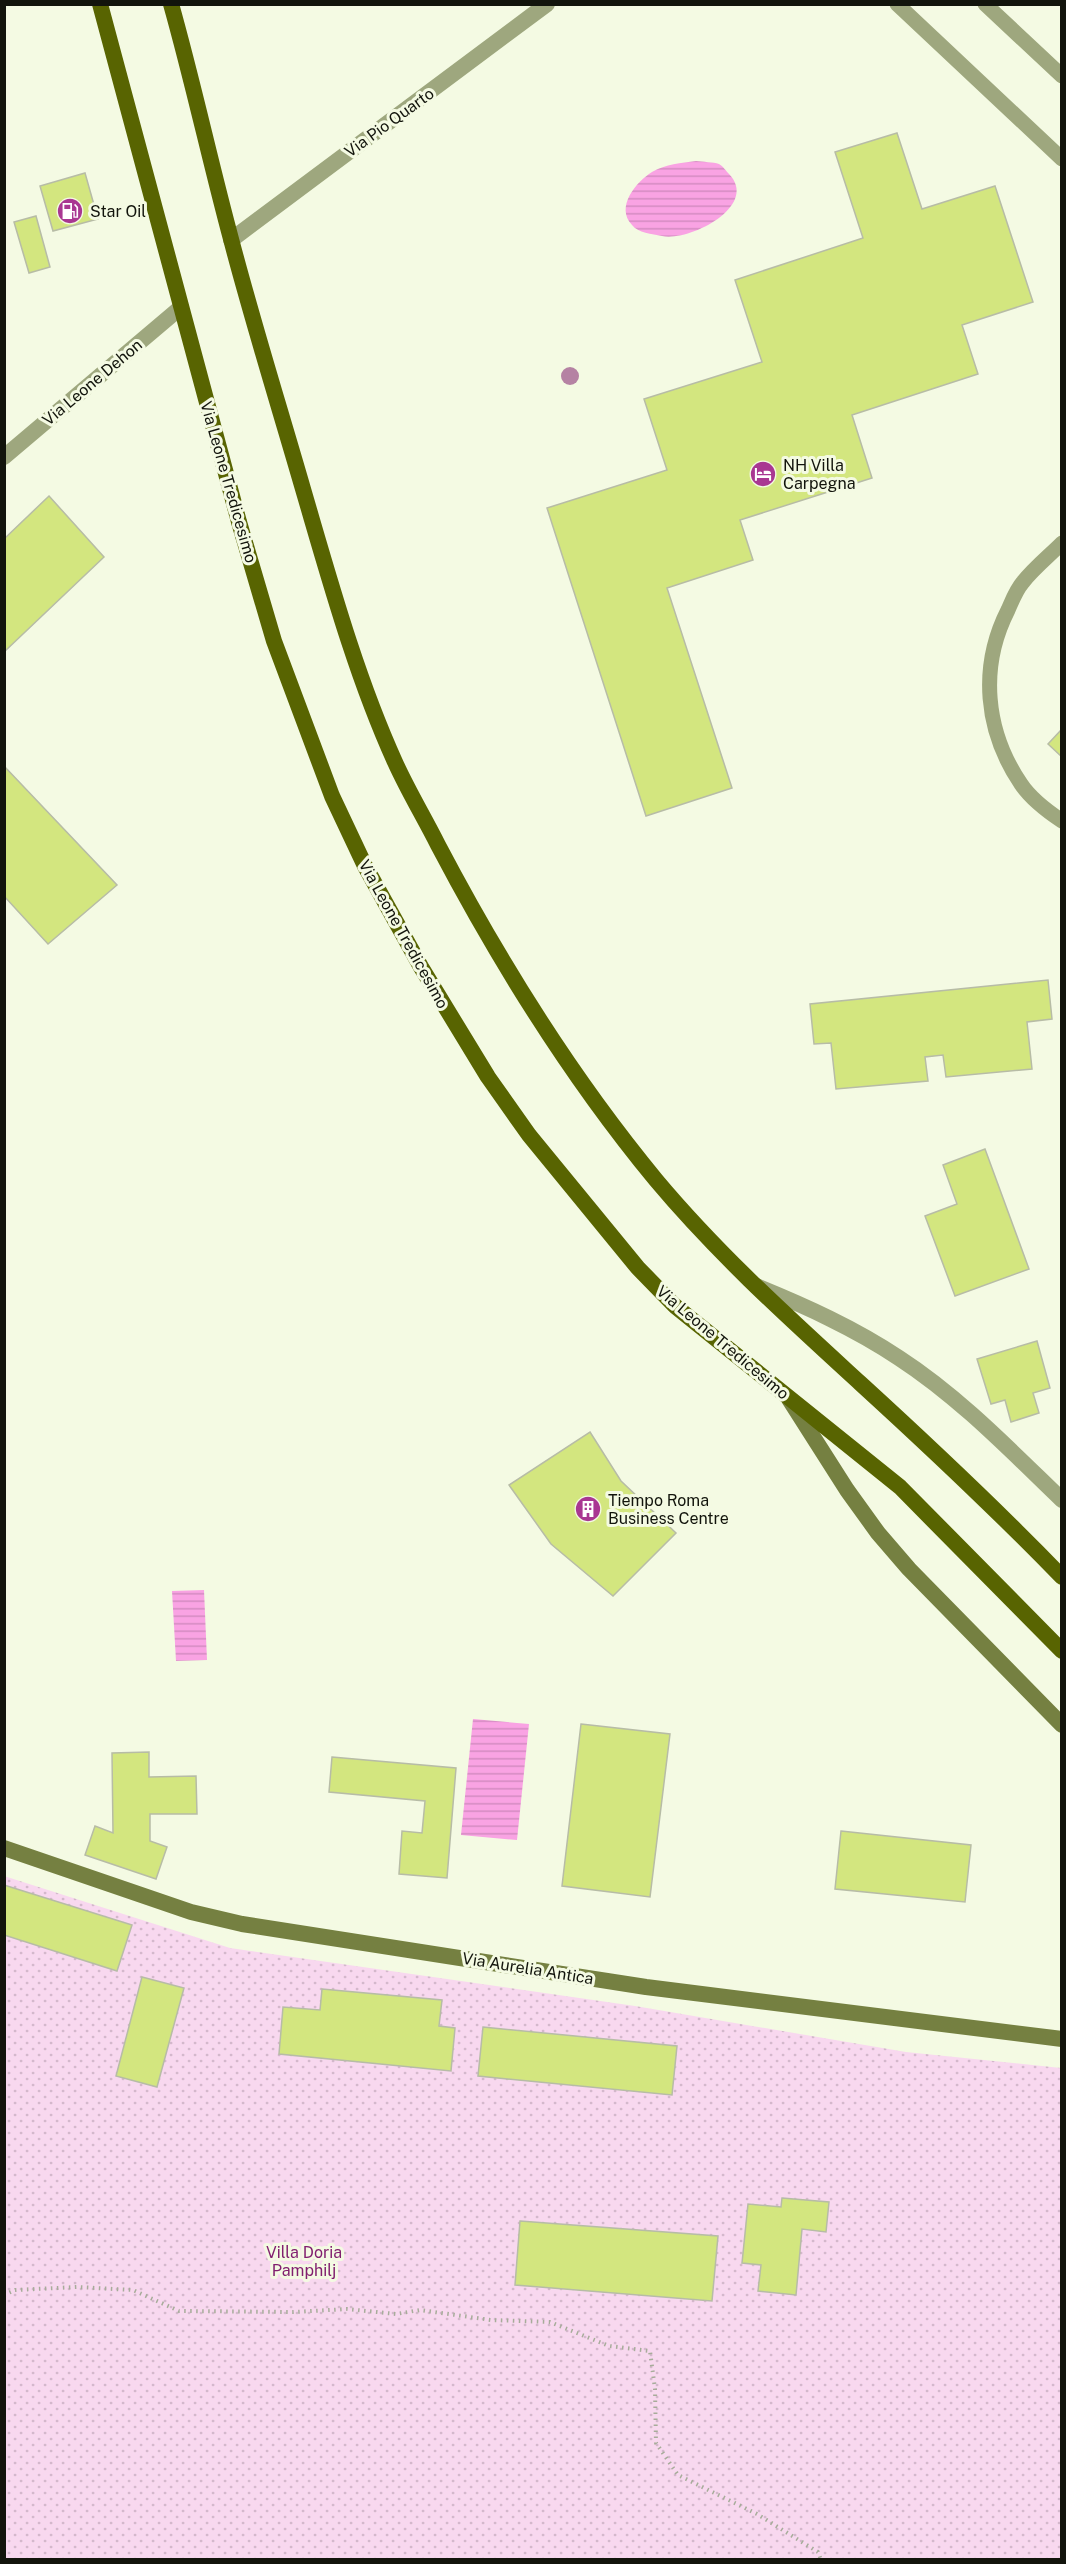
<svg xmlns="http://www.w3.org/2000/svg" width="1066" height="2564" viewBox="0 0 1066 2564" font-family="'Public Sans',sans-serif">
<defs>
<pattern id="grass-dots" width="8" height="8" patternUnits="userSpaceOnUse" patternTransform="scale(1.5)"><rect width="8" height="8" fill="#f8d8ef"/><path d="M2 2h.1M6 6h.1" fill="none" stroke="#d4b8cc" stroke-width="1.8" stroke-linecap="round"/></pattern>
<pattern id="water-rules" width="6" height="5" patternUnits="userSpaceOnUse" patternTransform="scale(1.5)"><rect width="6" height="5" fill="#f9a3e3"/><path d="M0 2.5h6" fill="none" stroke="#d48bc2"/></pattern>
</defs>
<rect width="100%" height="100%" fill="#f4fae3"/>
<!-- grass -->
<polygon fill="url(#grass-dots)" points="4,1876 230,1948 635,2006 906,2052 1061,2068 1061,2559 5,2559"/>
<!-- water -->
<g fill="url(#water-rules)">
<path d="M696,161C703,162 713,162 719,164C723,166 726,171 729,174C760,206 689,242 662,236C652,234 638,233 632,225C615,207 636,182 652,172C666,164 681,163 696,161Z"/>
<polygon points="204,1590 207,1660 176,1661 172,1591"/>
<polygon points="473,1719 529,1724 517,1840 461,1835"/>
</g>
<!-- building -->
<g fill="#d3e67f" stroke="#b7bca6" stroke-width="1.5">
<polygon points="897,133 922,209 995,186 1033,302 962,325 978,374 852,415 872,478 740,520 753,560 667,588 732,788 646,816 547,508 667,470 644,399 762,362 735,280 863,238 835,152"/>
<polygon points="85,173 98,219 53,231 40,186"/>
<polygon points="36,216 50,267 29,273 14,222"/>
<polygon points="49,496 104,557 4,652 4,539"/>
<polygon points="1062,729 1062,757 1048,744"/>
<polygon points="4,766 117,885 48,944 4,896"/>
<polygon points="1048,980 1052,1019 1027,1022 1032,1069 946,1077 943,1055 925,1057 928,1081 836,1089 831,1043 814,1044 810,1004"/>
<polygon points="985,1149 1029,1269 955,1296 925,1216 957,1204 943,1165"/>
<polygon points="1037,1341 1050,1388 1033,1393 1039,1413 1011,1422 1005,1400 991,1404 977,1359"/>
<polygon points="590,1432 621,1481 676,1533 613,1596 551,1544 509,1485"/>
<polygon points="581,1724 670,1734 650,1897 562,1886"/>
<polygon points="149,1752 149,1777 196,1776 197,1814 150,1814 150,1841 167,1847 156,1879 85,1855 95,1826 113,1833 112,1753"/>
<polygon points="332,1757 456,1768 447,1878 399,1874 402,1831 422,1833 425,1801 329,1792"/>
<polygon points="841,1831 971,1845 965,1902 835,1889"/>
<polygon points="4,1885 132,1925 117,1971 4,1935"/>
<polygon points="142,1977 184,1988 157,2087 116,2076"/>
<polygon points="322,1989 442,2000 439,2026 455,2028 451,2071 279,2054 283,2007 320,2010"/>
<polygon points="483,2027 677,2046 672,2095 478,2076"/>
<polygon points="782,2198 829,2202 826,2232 802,2229 796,2295 758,2291 761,2265 742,2263 748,2204 781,2207"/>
<polygon points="520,2221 718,2236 712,2301 515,2285"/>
</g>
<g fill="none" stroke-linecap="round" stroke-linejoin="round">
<!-- path -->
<polyline stroke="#a7ac9a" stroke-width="4" stroke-dasharray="1.5 4.5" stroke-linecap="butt" points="4,2295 15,2290 77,2287 133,2290 179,2311 293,2312 347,2309 396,2314 420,2310 491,2320 550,2322 609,2346 650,2351 655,2389 656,2443 678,2475 757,2514 818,2552 821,2560"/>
<!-- service -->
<g stroke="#9ea77e" stroke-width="15">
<polyline points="897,4 1062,159"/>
<polyline points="985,4 1062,76"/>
<path d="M1062,543C1049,556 1034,568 1023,582C1016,590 1012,601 1008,610C979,667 985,731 1021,784C1031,799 1047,811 1062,821"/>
</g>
<!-- minor -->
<g stroke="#9ea77e" stroke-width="16">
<polyline points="231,240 547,4"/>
<polyline points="4,457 180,308"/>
</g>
<!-- tertiary -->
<path stroke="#9ea77e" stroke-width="16" d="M756,1286C805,1306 854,1328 899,1358C959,1397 1010,1450 1062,1500"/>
<!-- secondary -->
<g stroke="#758041" stroke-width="16">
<polyline points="789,1399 847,1490 878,1533 909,1569 1062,1725"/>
<polyline points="4,1848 191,1912 242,1924 646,1987 1062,2039"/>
</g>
<!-- primary -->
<g stroke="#586401" stroke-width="16">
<polyline points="100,4 239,522 274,641 332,796 365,866 421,967 488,1077 529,1135 638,1268 675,1306 900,1487 1062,1651"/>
<path d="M171,4C193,82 210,161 231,239C253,323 279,406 303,489C330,581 356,676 395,762C408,791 424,817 438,845C500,963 571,1077 656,1180C718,1254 789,1318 860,1383C929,1446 997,1510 1062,1577"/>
</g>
</g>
<!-- trees -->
<circle fill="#b582a3" cx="570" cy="376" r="9"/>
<!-- icons -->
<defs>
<g id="fuel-disc" transform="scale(1.35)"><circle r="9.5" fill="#a93792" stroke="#f4fae3"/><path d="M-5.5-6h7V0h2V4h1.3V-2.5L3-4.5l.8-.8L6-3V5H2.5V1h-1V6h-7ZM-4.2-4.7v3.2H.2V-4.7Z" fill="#fff"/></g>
<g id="hotel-disc" transform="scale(1.35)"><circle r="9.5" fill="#a93792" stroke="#f4fae3"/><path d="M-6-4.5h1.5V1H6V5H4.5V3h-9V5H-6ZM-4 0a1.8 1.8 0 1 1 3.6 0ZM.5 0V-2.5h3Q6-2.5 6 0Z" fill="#fff"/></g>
<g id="building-disc" transform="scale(1.35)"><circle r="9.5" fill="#a93792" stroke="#f4fae3"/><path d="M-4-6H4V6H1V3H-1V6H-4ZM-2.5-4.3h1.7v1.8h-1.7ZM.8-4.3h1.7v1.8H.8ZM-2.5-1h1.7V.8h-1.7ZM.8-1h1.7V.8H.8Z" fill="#fff"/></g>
</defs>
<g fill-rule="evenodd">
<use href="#fuel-disc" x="70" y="211"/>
<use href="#hotel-disc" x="763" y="474"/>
<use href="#building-disc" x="588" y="1509"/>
</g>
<g text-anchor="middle" stroke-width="6" stroke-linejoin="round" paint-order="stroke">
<!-- street labels -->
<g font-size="16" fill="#12140c" stroke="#f4fae3">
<text transform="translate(389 122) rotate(-36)" y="6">Via Pio Quarto</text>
<text transform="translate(92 382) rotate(-40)" y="6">Via Leone Dehon</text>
<text transform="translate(229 482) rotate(74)" y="6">Via Leone Tredicesimo</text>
<text transform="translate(404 934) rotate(61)" y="6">Via Leone Tredicesimo</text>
<text transform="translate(723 1342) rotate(40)" y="6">Via Leone Tredicesimo</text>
<text transform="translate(528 1968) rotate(9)" y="6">Via Aurelia Antica</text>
</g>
<!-- poi labels -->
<g font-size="16" fill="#12140c" stroke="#f4fae3" text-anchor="start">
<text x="90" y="217">Star Oil</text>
<text x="783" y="471">NH Villa<tspan x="783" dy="18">Carpegna</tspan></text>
<text x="608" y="1506">Tiempo Roma<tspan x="608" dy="18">Business Centre</tspan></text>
</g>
<!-- park labels -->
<g font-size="16" fill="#811f6f" stroke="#f4fae3">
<text x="304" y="2258">Villa Doria<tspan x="304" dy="18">Pamphilj</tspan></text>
</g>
</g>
<!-- border -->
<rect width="1066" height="2564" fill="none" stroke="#12140c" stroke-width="12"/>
</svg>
